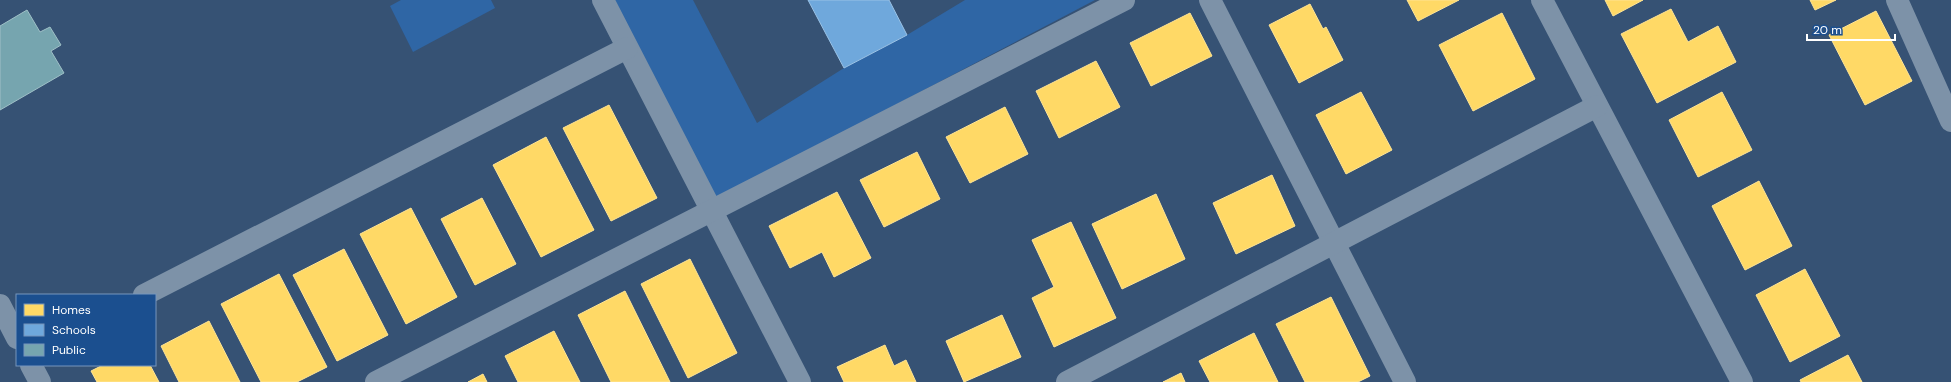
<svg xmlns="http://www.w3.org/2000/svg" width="1951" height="382" viewBox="0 0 1951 382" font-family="'DM Sans',sans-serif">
<rect width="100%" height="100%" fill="#365274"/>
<!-- green -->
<g fill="#2f66a5">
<polygon points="401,0 491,0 495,8 413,52 390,6"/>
<polygon points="608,0 693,0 757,123 844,68 907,35 965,0 1095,0 713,201"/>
</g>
<!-- homes -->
<g fill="#ffd966" stroke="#ffe494">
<polygon points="1407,0 1459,0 1418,21"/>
<polygon points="1605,0 1643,0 1613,16"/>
<polygon points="1810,0 1836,0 1815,10"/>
<polygon points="1310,4 1323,29 1326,27 1343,60 1299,83 1269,25"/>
<polygon points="1671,9 1688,42 1718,26 1736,62 1657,103 1621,34"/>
<polygon points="1876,11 1912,81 1865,105 1829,35"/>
<polygon points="1190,13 1212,56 1151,86 1130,43"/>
<polygon points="1502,13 1535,79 1473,111 1439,45"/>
<polygon points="1096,61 1120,107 1059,138 1036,91"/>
<polygon points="1361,92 1392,150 1346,174 1316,115"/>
<polygon points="1722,92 1752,150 1698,177 1669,120"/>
<polygon points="609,105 657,198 611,221 563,128"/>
<polygon points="1005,107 1028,154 970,183 946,137"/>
<polygon points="546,137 594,230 541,257 493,165"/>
<polygon points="917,152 940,199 884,227 860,180"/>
<polygon points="1272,175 1295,226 1236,254 1213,203"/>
<polygon points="1759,181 1792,246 1745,270 1712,206"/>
<polygon points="837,192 871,258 834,277 822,252 790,268 769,226"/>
<polygon points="1156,194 1185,259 1122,289 1092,224"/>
<polygon points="482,198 516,264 475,285 441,219"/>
<polygon points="411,208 457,297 406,324 360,234"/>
<polygon points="1071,222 1116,318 1054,347 1032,298 1054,287 1032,240"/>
<polygon points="344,249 388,335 337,361 293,275"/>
<polygon points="690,259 737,353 688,378 641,284"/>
<polygon points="1805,269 1840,336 1790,362 1756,295"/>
<polygon points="279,274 327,367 297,382 261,382 221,304"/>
<polygon points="625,291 670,382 611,382 578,315"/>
<polygon points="1331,297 1370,376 1358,382 1305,382 1276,324"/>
<polygon points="1002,315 1021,357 964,382 946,341"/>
<polygon points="209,321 240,382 179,382 161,346"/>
<polygon points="554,331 580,382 518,382 505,356"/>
<polygon points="1254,333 1278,382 1210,382 1199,361"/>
<polygon points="885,345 894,366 906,360 916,382 844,382 837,367"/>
<polygon points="1848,355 1862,382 1801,382 1800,380"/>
<polygon points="103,365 150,365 159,382 97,382 91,371"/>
<polygon points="1181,373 1185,382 1163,382"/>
<polygon points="483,374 487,382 468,382"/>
</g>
<!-- schools -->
<polygon fill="#6fa8dc" stroke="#9ac2e6" points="808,0 889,0 907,35 844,68"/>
<!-- public -->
<polygon fill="#76a5af" stroke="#9fc0c7" points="27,10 40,32 50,27 61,45 51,51 64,73 0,110 0,26"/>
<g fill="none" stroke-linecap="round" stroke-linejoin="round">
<!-- street -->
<g stroke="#7d92a8" stroke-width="22">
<polyline points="603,0 800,382"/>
<polyline points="1210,0 1405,382"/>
<polyline points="1542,0 1742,382"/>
<polyline points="1897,0 1951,121"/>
<polyline points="144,295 627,48"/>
<polyline points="0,305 17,338"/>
<polyline points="31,365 40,382"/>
<polyline points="376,382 1124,0"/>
<polyline points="1067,382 1597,106"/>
</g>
</g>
<!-- legend -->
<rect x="16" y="294" width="140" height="72" fill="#1b4f8f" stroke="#7695bc"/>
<rect x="24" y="304" width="20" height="12" fill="#ffd966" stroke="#7695bc"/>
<text x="52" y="314" font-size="12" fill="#ffffff">Homes</text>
<rect x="24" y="324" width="20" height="12" fill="#6fa8dc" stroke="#7695bc"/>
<text x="52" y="334" font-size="12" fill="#ffffff">Schools</text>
<rect x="24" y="344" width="20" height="12" fill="#76a5af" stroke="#7695bc"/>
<text x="52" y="354" font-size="12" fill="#ffffff">Public</text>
<!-- scale -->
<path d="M1807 34v6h88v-6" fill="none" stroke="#ffffff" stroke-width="2"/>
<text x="1813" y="34" font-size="12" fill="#ffffff" stroke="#1b4f8f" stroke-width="3" paint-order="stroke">20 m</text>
</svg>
